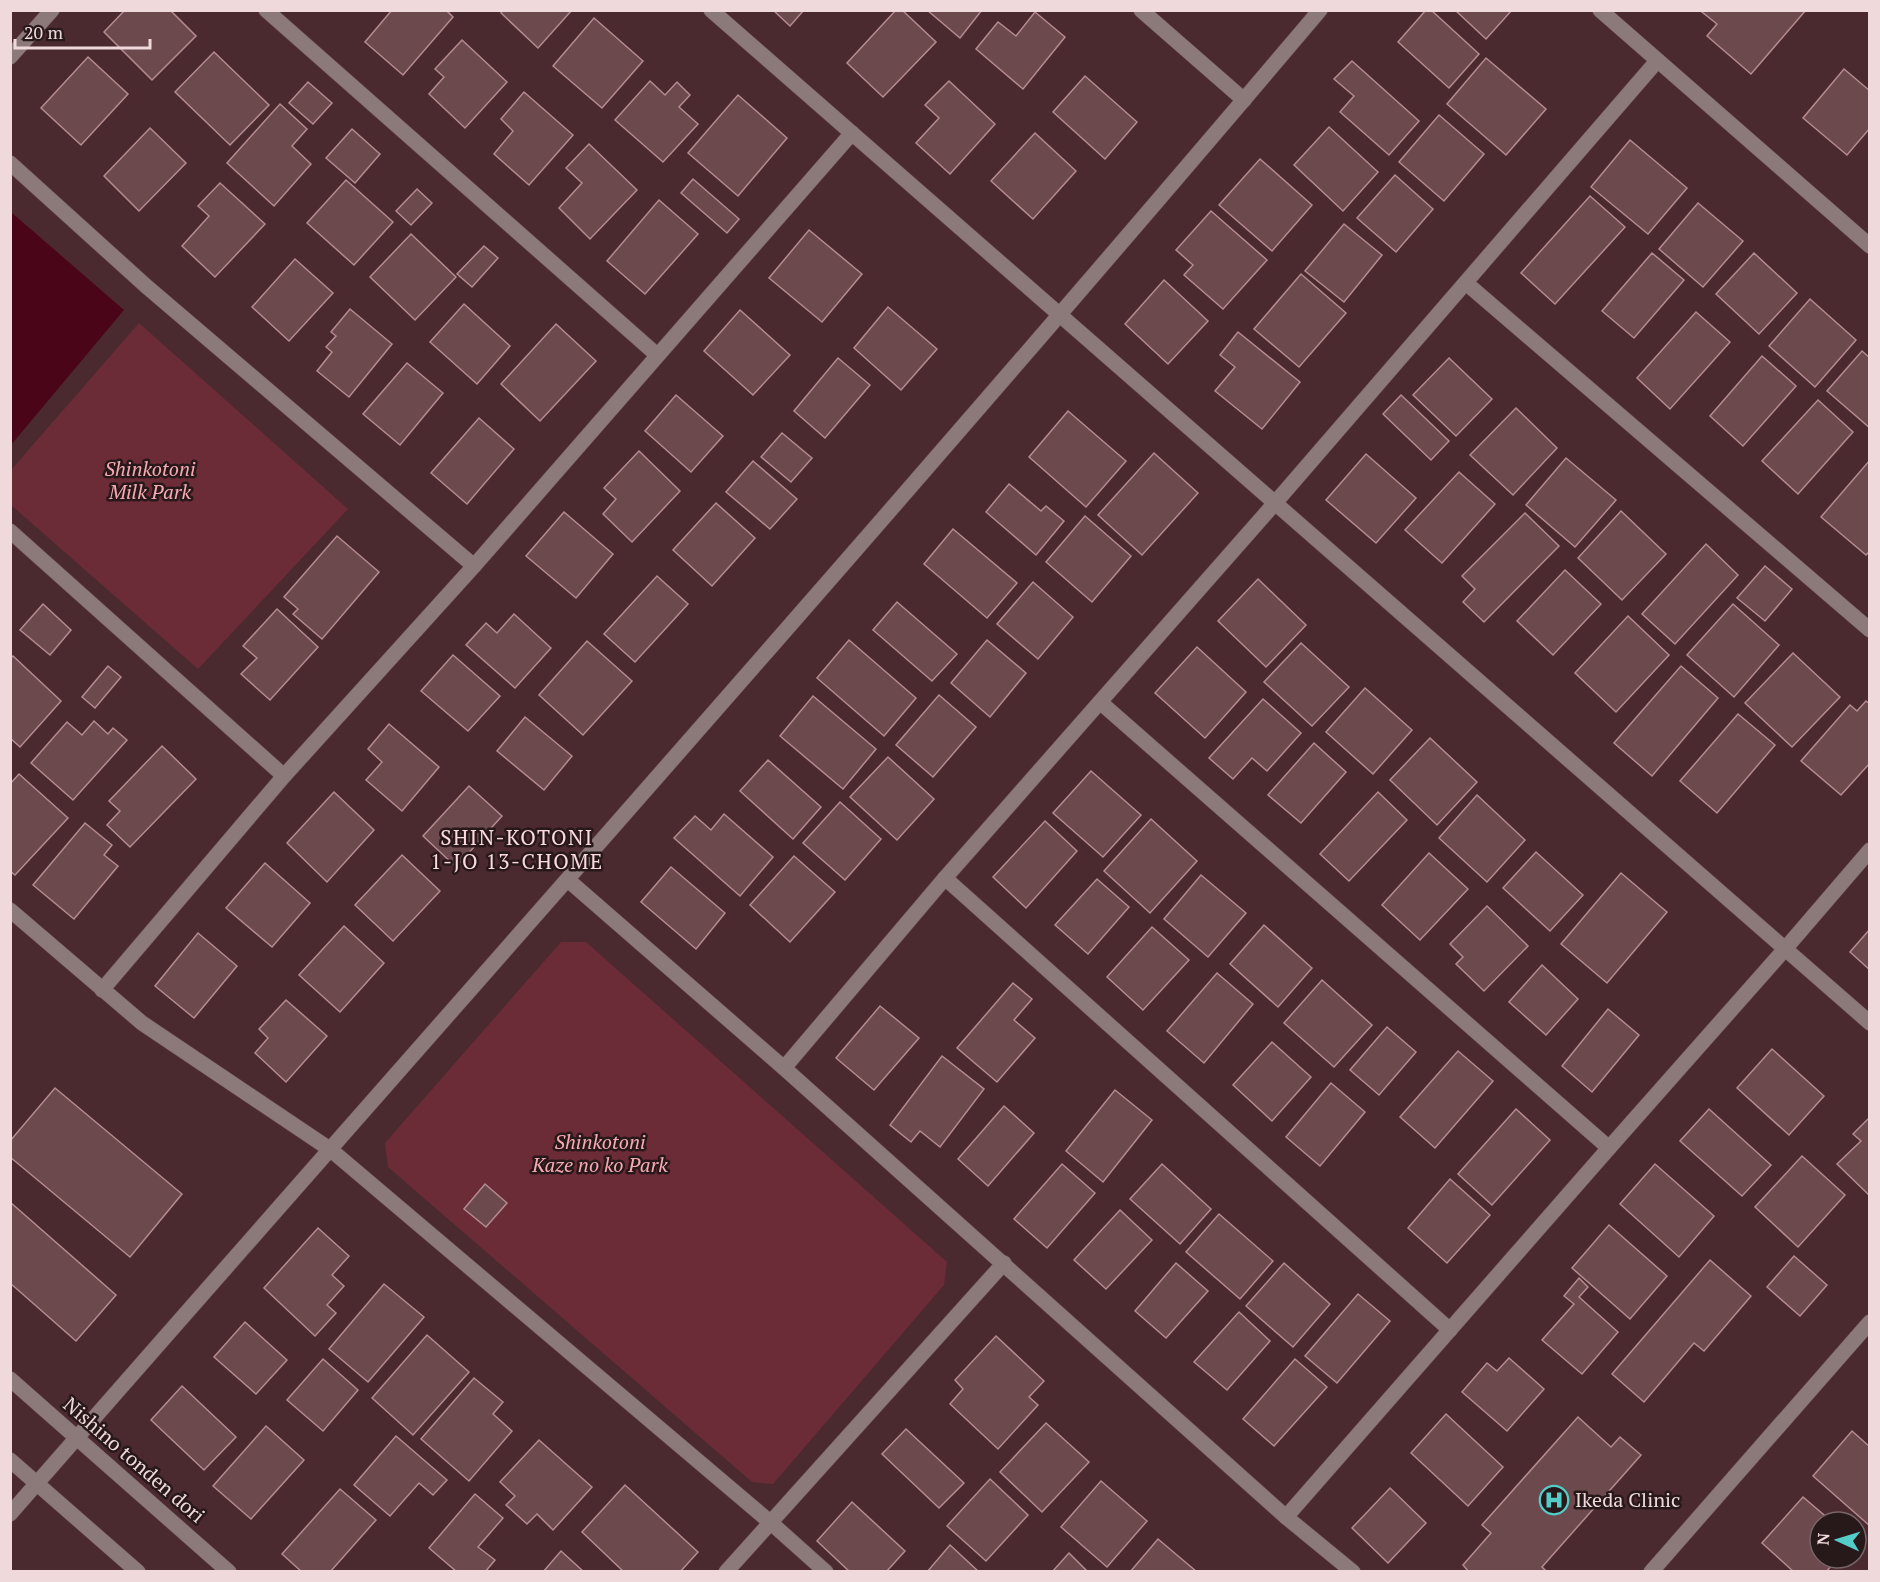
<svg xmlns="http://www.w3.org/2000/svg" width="1880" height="1582" viewBox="0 0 1880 1582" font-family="'PT Serif',serif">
<rect width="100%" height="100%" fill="#4b2a2f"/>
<!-- green -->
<g fill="#6b2b37">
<polygon points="139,323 348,509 198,669 11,505 11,470"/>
<polygon points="561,942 586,942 947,1262 944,1285 773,1484 752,1482 388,1167 385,1143"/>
</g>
<!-- water -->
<polygon fill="#4b0519" points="11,212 124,310 11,445"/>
<!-- building -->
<g fill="#6c494d" stroke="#b48b90" stroke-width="1.5">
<polygon points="125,10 170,10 196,36 152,80 104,32"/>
<polygon points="392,10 446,10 453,17 403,75 365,42"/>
<polygon points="503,10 572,10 538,48 501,13"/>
<polygon points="773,10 804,10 790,26"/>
<polygon points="896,10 902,10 936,42 883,97 847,63"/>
<polygon points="927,10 982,10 960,38"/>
<polygon points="1426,10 1431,10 1479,54 1449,88 1398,42"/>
<polygon points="1455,10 1512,10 1486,39"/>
<polygon points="1703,10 1806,10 1751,74 1707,36 1717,24 1702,12"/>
<polygon points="1035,12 1065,37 1023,89 976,49 998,22 1016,36"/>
<polygon points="594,18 643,61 602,108 553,66"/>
<polygon points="462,40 507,82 465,128 429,94 444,77 435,69"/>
<polygon points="214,52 269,105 230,145 175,92"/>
<polygon points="88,57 128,94 81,145 41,108"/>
<polygon points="1486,58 1546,109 1506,155 1447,104"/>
<polygon points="1352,61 1419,121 1389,155 1340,112 1354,96 1334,79"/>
<polygon points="1844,69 1870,91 1870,128 1847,155 1803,118"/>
<polygon points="1085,76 1137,122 1105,159 1053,112"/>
<polygon points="650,81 665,95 677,82 690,95 679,107 698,124 663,162 615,120"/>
<polygon points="949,81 995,124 950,174 916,143 939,118 925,105"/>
<polygon points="308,82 332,103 313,124 289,103"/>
<polygon points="524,92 573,135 529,185 494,154 513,131 501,119"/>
<polygon points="738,95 787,138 738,196 688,153"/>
<polygon points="280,104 307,129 292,146 311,164 274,206 227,163"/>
<polygon points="1439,115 1484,154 1444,201 1399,162"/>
<polygon points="1329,127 1378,172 1343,211 1294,165"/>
<polygon points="150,128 186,163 139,211 104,176"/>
<polygon points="352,129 380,154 355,183 326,158"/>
<polygon points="1035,133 1076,171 1033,219 991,181"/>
<polygon points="1630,140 1687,188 1648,234 1591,187"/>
<polygon points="589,144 637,190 590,239 559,208 582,183 566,168"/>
<polygon points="1260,159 1312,205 1272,251 1219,205"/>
<polygon points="1395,175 1433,209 1396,252 1357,218"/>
<polygon points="693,179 739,219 727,233 681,193"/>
<polygon points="346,180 393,222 354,265 307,223"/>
<polygon points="220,183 265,224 215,277 182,246 209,216 198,206"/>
<polygon points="417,189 432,203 411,225 396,211"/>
<polygon points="1590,196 1625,227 1555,304 1521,273"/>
<polygon points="659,200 698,234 645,294 607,261"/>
<polygon points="1698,203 1743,241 1703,287 1659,249"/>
<polygon points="1211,211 1267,260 1223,309 1184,275 1193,265 1176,250"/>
<polygon points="1344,224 1382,255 1344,302 1305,271"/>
<polygon points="809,230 862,274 822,322 769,278"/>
<polygon points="411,234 456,277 415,320 370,277"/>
<polygon points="484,246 498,258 472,287 457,274"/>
<polygon points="1652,253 1684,280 1634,338 1602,311"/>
<polygon points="1754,253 1797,293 1759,334 1716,294"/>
<polygon points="295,259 333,293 289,341 252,307"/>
<polygon points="1301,274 1346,313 1299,367 1254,329"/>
<polygon points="1164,280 1208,321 1168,364 1125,324"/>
<polygon points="1810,299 1856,340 1815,387 1769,346"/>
<polygon points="464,304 510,346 477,384 430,342"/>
<polygon points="888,307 937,349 901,390 854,348"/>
<polygon points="350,309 392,344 349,397 317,371 332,352 326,347 336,336 331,332"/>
<polygon points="740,310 790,355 753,395 704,351"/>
<polygon points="1696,312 1730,342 1670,409 1637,378"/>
<polygon points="556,324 596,361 540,421 501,384"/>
<polygon points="1238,332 1300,382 1262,429 1215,391 1235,367 1220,355"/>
<polygon points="1862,351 1870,358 1870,428 1827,391"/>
<polygon points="1762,356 1796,386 1743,446 1710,416"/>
<polygon points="838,358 870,385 825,438 794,411"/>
<polygon points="1449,358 1492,399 1456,436 1413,395"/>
<polygon points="407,363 443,393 400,445 363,414"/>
<polygon points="676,395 723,436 691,472 645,431"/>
<polygon points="1401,395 1449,441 1431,460 1383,414"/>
<polygon points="1818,400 1853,432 1798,494 1762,461"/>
<polygon points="1516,408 1557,448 1513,495 1470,455"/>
<polygon points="1068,411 1126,461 1086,507 1029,457"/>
<polygon points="479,418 514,449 467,504 431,473"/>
<polygon points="782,433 812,458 791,482 761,457"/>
<polygon points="639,451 680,491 632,542 603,514 616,499 604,488"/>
<polygon points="1154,453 1198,493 1142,555 1098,515"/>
<polygon points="1366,454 1416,498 1376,543 1326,500"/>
<polygon points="1566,458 1616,500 1575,547 1526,505"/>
<polygon points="1870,460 1870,551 1866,555 1821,517"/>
<polygon points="753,461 797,499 770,529 726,492"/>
<polygon points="1459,472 1495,504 1442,563 1405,530"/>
<polygon points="1009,484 1041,511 1046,506 1064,521 1036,555 986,512"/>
<polygon points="716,503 755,538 712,586 673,550"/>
<polygon points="1621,511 1666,554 1622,600 1578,558"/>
<polygon points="564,512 613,554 576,598 526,556"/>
<polygon points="1525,513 1559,546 1484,622 1463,602 1475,589 1462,576"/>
<polygon points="1085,516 1131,556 1092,602 1046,562"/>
<polygon points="953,529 1017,583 987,618 924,564"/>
<polygon points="337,536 379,572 322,639 293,614 298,609 284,597"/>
<polygon points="1706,544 1738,575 1675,644 1642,614"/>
<polygon points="1765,566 1792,589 1765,621 1737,598"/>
<polygon points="1565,570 1601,604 1553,655 1517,621"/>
<polygon points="657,576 688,604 635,662 604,634"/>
<polygon points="1258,579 1306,625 1266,667 1218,621"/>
<polygon points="1033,582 1073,617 1038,659 997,624"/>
<polygon points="897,602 957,654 932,681 873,630"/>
<polygon points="43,604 71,630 50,655 20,630"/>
<polygon points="1733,604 1779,645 1734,697 1687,655"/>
<polygon points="277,609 318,647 270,700 241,674 257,658 243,646"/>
<polygon points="514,614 551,648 515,688 466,645 486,623 497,633"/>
<polygon points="1628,616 1669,655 1616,712 1575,673"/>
<polygon points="849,640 916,698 884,736 817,678"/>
<polygon points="987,640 1026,673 990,717 951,683"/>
<polygon points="587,641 632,681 583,735 539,695"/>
<polygon points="1301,643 1349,687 1312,726 1264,682"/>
<polygon points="1197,647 1246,692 1205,738 1155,693"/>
<polygon points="1793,653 1840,697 1792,747 1745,703"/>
<polygon points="453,655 500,696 468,731 421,691"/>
<polygon points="13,656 61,701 20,747 10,738 10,659"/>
<polygon points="108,666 121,677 95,708 82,697"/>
<polygon points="1681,666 1718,698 1652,776 1614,743"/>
<polygon points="1365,688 1412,730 1373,774 1326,732"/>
<polygon points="939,695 976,727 933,777 896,745"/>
<polygon points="813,696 876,749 843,789 780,736"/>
<polygon points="1263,699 1301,733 1267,771 1252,758 1233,779 1209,758"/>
<polygon points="1866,701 1870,704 1870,763 1841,795 1801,761 1850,705 1857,711"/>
<polygon points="1738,714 1775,745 1717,813 1680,781"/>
<polygon points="525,717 572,756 544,790 497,751"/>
<polygon points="94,721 108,734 113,728 127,740 73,800 31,763 67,722 82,735"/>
<polygon points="389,724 439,767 402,811 366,780 382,762 368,749"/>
<polygon points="1430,738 1477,782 1437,825 1390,780"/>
<polygon points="1314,743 1346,772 1301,823 1268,795"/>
<polygon points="162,746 196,779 130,847 107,825 120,811 109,801"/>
<polygon points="888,757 934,799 897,840 850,797"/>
<polygon points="768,760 821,807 793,839 740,791"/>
<polygon points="1091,771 1141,815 1103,857 1053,813"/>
<polygon points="19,774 68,818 15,875 10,871 10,784"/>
<polygon points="469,786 502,816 456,867 423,836"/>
<polygon points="334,792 374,830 327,882 287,843"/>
<polygon points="1378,792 1407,820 1349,881 1320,854"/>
<polygon points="1477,795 1525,840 1487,882 1439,838"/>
<polygon points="840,802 881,839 845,880 803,843"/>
<polygon points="724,814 773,857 740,896 674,838 695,816 711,830"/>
<polygon points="1151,819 1197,861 1150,913 1104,871"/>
<polygon points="1045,821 1077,851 1026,908 993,877"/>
<polygon points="85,823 112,845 104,855 118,866 74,919 33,885"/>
<polygon points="1536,852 1583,895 1550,931 1503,888"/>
<polygon points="1429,853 1468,889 1420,940 1382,905"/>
<polygon points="402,855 440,891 393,941 355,905"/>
<polygon points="794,856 835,892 790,942 750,905"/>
<polygon points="265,863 310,903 272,947 226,908"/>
<polygon points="671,867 725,913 696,949 641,902"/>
<polygon points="1621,873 1667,912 1607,983 1561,944"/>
<polygon points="1201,875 1246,913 1208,957 1164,919"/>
<polygon points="1097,879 1129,907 1088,954 1055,925"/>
<polygon points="1487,906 1528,946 1484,991 1456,964 1463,957 1450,944"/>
<polygon points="1264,925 1312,968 1278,1007 1230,964"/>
<polygon points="344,926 384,963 340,1012 299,975"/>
<polygon points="1152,927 1189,960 1143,1010 1107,977"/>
<polygon points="1870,929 1870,970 1850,952"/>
<polygon points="198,933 237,966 194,1018 155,986"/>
<polygon points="1542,965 1578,999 1546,1035 1509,1002"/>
<polygon points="1217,973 1253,1004 1204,1063 1167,1031"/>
<polygon points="1322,980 1372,1025 1334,1067 1284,1023"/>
<polygon points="1013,983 1032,999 1014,1020 1035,1038 997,1082 957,1048"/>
<polygon points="286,1000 327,1036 286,1082 255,1053 268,1038 259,1029"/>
<polygon points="880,1006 919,1038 874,1090 836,1058"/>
<polygon points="1608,1009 1639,1035 1592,1092 1562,1066"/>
<polygon points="1387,1027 1416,1052 1379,1095 1350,1070"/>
<polygon points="1272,1042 1311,1077 1272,1121 1233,1085"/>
<polygon points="1772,1049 1824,1096 1789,1135 1737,1088"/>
<polygon points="1458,1051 1493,1081 1435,1148 1400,1117"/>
<polygon points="942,1056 984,1089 940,1147 920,1131 911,1142 890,1125"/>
<polygon points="1331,1083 1365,1112 1320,1166 1286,1137"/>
<polygon points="55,1088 182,1194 130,1257 10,1157 10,1141"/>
<polygon points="1115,1090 1152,1120 1103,1182 1066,1151"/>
<polygon points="1004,1106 1034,1133 988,1186 958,1159"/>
<polygon points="1516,1109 1550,1140 1492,1205 1458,1174"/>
<polygon points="1709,1109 1771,1165 1742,1196 1680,1141"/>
<polygon points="1870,1117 1870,1196 1837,1164 1861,1141 1853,1134"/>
<polygon points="1802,1156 1845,1195 1798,1247 1755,1207"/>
<polygon points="1062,1164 1095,1193 1047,1248 1014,1219"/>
<polygon points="1162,1164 1211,1209 1180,1244 1130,1199"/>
<polygon points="1655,1164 1714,1216 1679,1257 1620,1204"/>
<polygon points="1450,1179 1490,1215 1447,1263 1408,1228"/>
<polygon points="485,1184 507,1203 486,1227 464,1209"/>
<polygon points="10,1202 116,1295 76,1341 10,1283"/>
<polygon points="1120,1210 1152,1240 1106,1289 1074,1260"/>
<polygon points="1219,1214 1273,1261 1240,1299 1186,1252"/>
<polygon points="1609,1225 1667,1276 1630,1319 1572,1268"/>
<polygon points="318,1228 349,1256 332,1275 344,1286 327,1305 336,1313 315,1336 264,1288"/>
<polygon points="1794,1256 1827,1285 1800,1316 1767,1287"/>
<polygon points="1710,1260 1751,1296 1704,1351 1694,1343 1644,1402 1612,1374"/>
<polygon points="1176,1263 1208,1291 1166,1338 1135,1311"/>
<polygon points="1284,1263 1330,1304 1293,1347 1246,1306"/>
<polygon points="1579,1278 1588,1287 1579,1297 1618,1332 1582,1374 1542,1340 1574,1304 1564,1296"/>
<polygon points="384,1284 424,1317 368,1382 329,1349"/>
<polygon points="1358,1294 1390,1321 1337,1383 1305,1356"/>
<polygon points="1239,1312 1270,1341 1227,1390 1194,1362"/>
<polygon points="245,1322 287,1360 256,1394 214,1357"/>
<polygon points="427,1335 469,1372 413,1435 372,1398"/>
<polygon points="996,1336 1044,1381 1029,1397 1038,1405 998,1449 950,1404 963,1389 955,1380"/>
<polygon points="1509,1358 1544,1389 1507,1431 1462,1392 1487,1363 1497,1371"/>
<polygon points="323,1359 358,1390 323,1431 287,1400"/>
<polygon points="1295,1359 1327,1387 1274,1446 1243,1419"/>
<polygon points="474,1378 503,1402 493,1414 512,1431 469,1481 421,1439"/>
<polygon points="182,1386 236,1437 204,1470 151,1420"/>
<polygon points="1446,1414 1503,1467 1468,1506 1411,1453"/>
<polygon points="1578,1417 1611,1447 1620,1437 1641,1455 1542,1567 1547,1572 1469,1572 1463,1565 1491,1533 1482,1525"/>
<polygon points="1046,1423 1089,1462 1042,1512 1000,1472"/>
<polygon points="266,1426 304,1460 251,1519 213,1486"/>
<polygon points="906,1429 964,1483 939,1508 882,1454"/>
<polygon points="1852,1431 1870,1447 1870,1526 1813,1476"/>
<polygon points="396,1436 447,1480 433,1495 419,1483 390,1516 354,1485"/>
<polygon points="539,1440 592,1487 553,1530 537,1514 527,1524 506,1505 515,1496 500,1482"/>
<polygon points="990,1479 1028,1515 986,1561 947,1526"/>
<polygon points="1101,1481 1147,1521 1107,1567 1061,1527"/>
<polygon points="625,1485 698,1552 680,1572 624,1572 582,1532"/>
<polygon points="1390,1488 1426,1523 1388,1563 1352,1528"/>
<polygon points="340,1489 376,1520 330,1572 302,1572 282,1554"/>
<polygon points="475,1494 503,1518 478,1547 495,1560 485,1572 457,1572 429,1548"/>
<polygon points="1803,1497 1831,1521 1820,1522 1820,1558 1838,1558 1826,1572 1794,1572 1762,1543"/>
<polygon points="852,1502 905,1551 886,1572 850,1572 817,1541"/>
<polygon points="1158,1539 1197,1572 1130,1572"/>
<polygon points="950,1545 979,1572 927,1572"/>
<polygon points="561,1551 584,1572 543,1572"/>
<polygon points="1069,1553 1088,1572 1052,1572"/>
</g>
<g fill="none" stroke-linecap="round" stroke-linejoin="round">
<!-- minor casing -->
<g stroke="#65464b" stroke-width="16">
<g id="minor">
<polyline points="266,10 657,355"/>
<polyline points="711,10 1870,1023"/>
<polyline points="1141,10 1244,100"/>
<polyline points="1600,10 1870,246"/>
<polyline points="10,57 52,10"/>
<polyline points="10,163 146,286 474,566"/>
<polyline points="1466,283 1870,630"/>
<polyline points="10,531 284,776"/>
<polyline points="1100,702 1609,1148"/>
<polyline points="945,878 1450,1330"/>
<polyline points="568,880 784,1068 1286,1517 1353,1572"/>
<polyline points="10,910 142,1023 331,1150 770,1522 826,1572"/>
<polyline points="102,990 284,776 474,566 852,133"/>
<polyline points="784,1068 945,878 1275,503 1657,61"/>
<polyline points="10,1379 229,1572"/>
<polyline points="10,1460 138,1572"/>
<path d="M10,1514C448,1013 890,518 1320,10"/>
<polyline points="1286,1517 1609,1148 1785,949 1870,850"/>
<polyline points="726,1572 1004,1263"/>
<polyline points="1651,1572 1870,1322"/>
</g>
</g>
<!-- minor -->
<use href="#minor" stroke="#8c7a7b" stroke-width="15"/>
</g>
<!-- icons -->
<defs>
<g id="hospital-ring" transform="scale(1.5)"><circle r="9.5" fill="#27181a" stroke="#54cdc8" stroke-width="1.5"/><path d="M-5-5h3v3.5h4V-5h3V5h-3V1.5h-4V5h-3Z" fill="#54cdc8"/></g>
</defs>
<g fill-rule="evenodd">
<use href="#hospital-ring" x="1554" y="1500"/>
</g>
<g text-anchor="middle" stroke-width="5" stroke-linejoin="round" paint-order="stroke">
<!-- park labels -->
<g font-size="20" font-style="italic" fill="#f8aab3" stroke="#27181a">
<text x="150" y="476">Shinkotoni<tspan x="150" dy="23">Milk Park</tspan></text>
<text x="600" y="1149">Shinkotoni<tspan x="600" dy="23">Kaze no ko Park</tspan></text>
</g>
<!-- street labels -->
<g font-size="20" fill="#efd9db" stroke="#27181a">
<text transform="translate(134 1460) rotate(41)" y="7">Nishino tonden dori</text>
</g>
<!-- poi labels -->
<g font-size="20" fill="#efd9db" stroke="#27181a" text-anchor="start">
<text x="1575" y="1507">Ikeda Clinic</text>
</g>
<!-- neighbourhood labels -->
<g font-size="21" letter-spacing="1.5" fill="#fddadd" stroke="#27181a">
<text x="517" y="845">SHIN-KOTONI<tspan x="517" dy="24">1-JO 13-CHOME</tspan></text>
</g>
</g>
<!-- border -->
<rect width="1880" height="1582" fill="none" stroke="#efd9db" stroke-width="24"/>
<!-- north arrow -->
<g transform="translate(1838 1540) rotate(274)"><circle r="28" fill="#27181a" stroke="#776567" stroke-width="1.5"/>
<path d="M0-4.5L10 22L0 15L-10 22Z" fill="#54cdc8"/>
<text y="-9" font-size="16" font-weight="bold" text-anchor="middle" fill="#efd9db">N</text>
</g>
<!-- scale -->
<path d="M15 39v9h135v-9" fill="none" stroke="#efd9db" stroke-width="3"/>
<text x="24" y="39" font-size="18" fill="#efd9db" stroke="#27181a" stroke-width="4.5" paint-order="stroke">20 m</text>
</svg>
